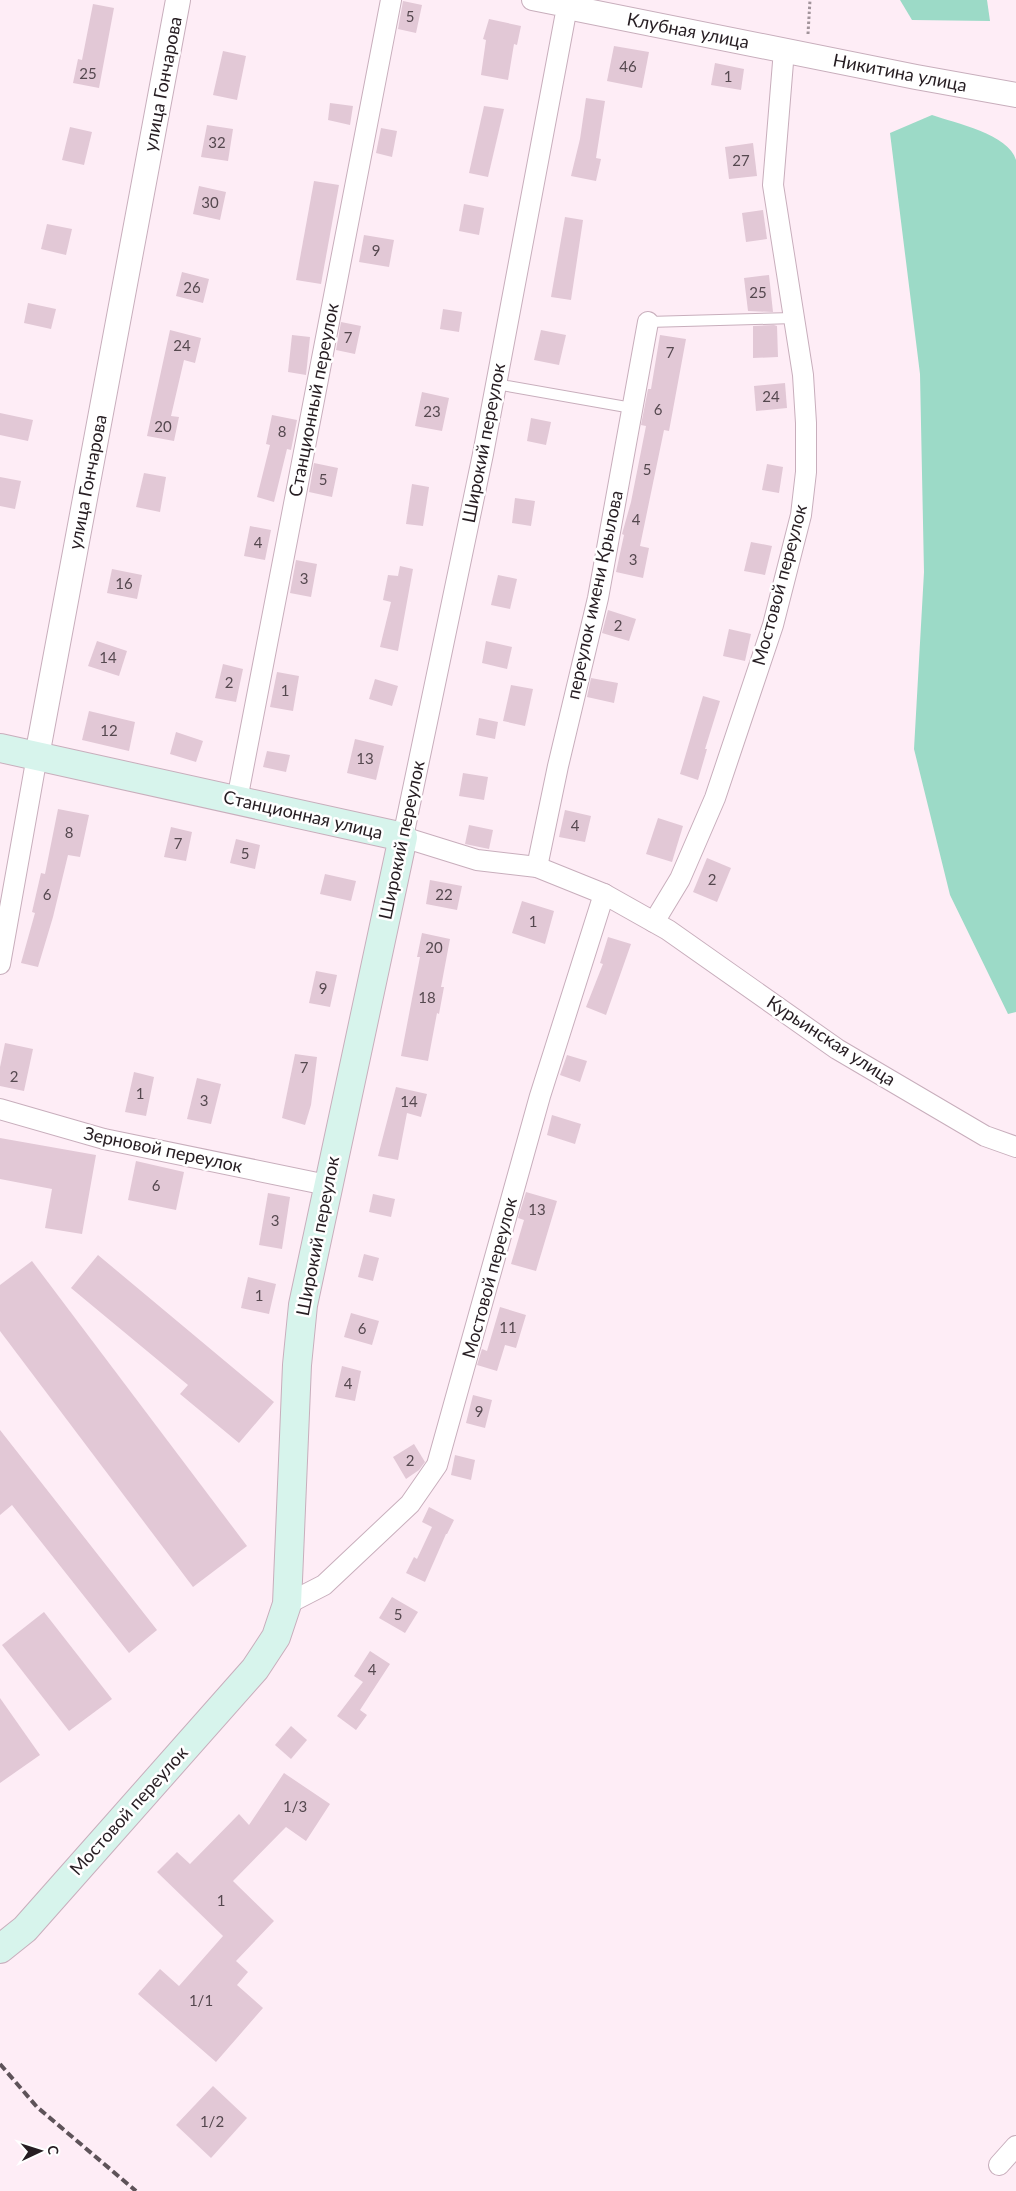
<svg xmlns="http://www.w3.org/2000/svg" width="1016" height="2191" viewBox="0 0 1016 2191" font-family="Lato,sans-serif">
<rect width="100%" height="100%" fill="#feedf6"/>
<!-- water -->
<g fill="#9cdac7">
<polygon points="900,0 987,0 990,21 912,20"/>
<path d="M932,115C955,123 1009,134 1016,160V1012L1008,1014L950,895L914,749L924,572L920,374L890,133Z"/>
</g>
<!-- building -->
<g fill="#e2c8d6">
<polygon points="403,1 422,5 416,33 398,29"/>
<polygon points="93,4 114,8 99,88 73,83 78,59 82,60"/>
<polygon points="489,19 521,26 517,45 514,44 508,80 481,75 486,40 483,39"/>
<polygon points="614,46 649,52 642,88 607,81"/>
<polygon points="223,51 246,56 237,100 213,95"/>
<polygon points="715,63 744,69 741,90 711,85"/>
<polygon points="586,98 605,101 596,158 601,159 596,181 571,176 580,139"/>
<polygon points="330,103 353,106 350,125 328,120"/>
<polygon points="484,106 504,109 488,177 469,173"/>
<polygon points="207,125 233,129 228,161 201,157"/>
<polygon points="70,127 92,132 84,165 62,160"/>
<polygon points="381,128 397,131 392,157 376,153"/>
<polygon points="753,143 757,176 729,179 725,147"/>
<polygon points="314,181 339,185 321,284 296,280"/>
<polygon points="199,186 226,192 220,220 193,214"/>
<polygon points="464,204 484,208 479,235 459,231"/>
<polygon points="763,210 767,239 746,242 742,213"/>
<polygon points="565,217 583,220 571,300 551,297"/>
<polygon points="47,224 72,229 66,255 41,249"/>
<polygon points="364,235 394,240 389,267 359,262"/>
<polygon points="182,272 209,279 203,303 176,296"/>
<polygon points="769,275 773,312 748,311 744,278"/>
<polygon points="28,303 56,309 51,329 24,323"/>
<polygon points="443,309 462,312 459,332 440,329"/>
<polygon points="341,322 361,326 355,354 336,350"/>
<polygon points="774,325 777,326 778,357 753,358 753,326"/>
<polygon points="170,330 201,338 195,363 184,360 171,416 179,417 174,441 147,436"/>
<polygon points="541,330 566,335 559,365 534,360"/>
<polygon points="292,335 310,337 306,375 288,372"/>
<polygon points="660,335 686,339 669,431 664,430 640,546 649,548 643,578 616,572 624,535 622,534 631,502 646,426 641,425 648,389 651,389"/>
<polygon points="785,383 787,408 756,411 754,386"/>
<polygon points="422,392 449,398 442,431 415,426"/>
<polygon points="0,413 33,420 28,441 0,435"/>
<polygon points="272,415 297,420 291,450 287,449 274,502 257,497 270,445 266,444"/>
<polygon points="531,418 551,422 546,445 527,441"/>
<polygon points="314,463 338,468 332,497 309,492"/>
<polygon points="767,464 783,467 779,493 762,490"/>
<polygon points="144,473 166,477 160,512 136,507"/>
<polygon points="0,477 21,481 15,509 0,506"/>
<polygon points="412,484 429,487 423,526 406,524"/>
<polygon points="515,498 535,501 531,526 512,523"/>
<polygon points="250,526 271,530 265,560 244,556"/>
<polygon points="751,542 772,546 765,575 744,571"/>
<polygon points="296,560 317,564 311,597 290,593"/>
<polygon points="400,566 413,569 398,651 380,647 391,602 383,600 388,575 398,576"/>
<polygon points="112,569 142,575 137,599 107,593"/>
<polygon points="498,575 517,579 510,609 491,605"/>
<polygon points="608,610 636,619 629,641 602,633"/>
<polygon points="729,629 751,634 745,661 723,656"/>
<polygon points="97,641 127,651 119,676 88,666"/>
<polygon points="486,641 512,647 507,669 482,663"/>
<polygon points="223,664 243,669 236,702 215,698"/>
<polygon points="277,672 299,676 293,711 270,707"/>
<polygon points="591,678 618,683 614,703 587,697"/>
<polygon points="375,679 398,686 392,706 369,699"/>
<polygon points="511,685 533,689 525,726 503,721"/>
<polygon points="703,696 720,701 705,749 707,749 698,780 680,774"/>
<polygon points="89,711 135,722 129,751 82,740"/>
<polygon points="479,718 498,722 495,739 476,735"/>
<polygon points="176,732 203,741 196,762 170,754"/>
<polygon points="355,739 384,746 376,780 347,773"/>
<polygon points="267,751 290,755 286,772 263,767"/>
<polygon points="463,773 488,777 484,800 459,796"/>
<polygon points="58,809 89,815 80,857 68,855 53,917 38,967 21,963 35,913 32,912 41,873 45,874"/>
<polygon points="565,810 591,816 585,842 559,837"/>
<polygon points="658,818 683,826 672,862 646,854"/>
<polygon points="469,825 493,830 489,849 465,844"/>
<polygon points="171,827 192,832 186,861 164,857"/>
<polygon points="236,839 260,845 255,869 230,863"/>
<polygon points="707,858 731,868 717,902 693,892"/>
<polygon points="325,874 356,881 351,901 320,894"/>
<polygon points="430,880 462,886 457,910 426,904"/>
<polygon points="522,901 554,911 545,944 512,933"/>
<polygon points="422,933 450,939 441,987 444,987 439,1014 437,1013 428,1061 401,1056 420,957 417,957"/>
<polygon points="608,937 631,944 606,1015 586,1007 603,964 600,963"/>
<polygon points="316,971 337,975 330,1007 309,1003"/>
<polygon points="5,1043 33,1049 24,1091 0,1086 0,1067"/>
<polygon points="295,1054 317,1057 311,1105 305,1125 282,1118"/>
<polygon points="567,1055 587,1061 580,1082 560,1075"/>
<polygon points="134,1072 154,1077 146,1116 125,1112"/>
<polygon points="197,1078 221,1084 211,1124 187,1119"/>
<polygon points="396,1087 427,1094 421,1117 407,1113 398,1160 378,1156"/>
<polygon points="552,1115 581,1124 575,1144 547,1135"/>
<polygon points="0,1138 96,1155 82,1234 45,1228 52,1189 0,1179"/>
<polygon points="136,1161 184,1172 176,1210 128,1200"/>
<polygon points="526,1192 557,1201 536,1271 511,1264 524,1220 518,1218"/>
<polygon points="268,1193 290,1197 282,1249 259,1245"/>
<polygon points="373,1194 395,1199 391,1217 369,1212"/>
<polygon points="364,1254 379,1258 373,1281 358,1277"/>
<polygon points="98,1255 274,1402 239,1443 180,1394 188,1385 71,1288"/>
<polygon points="32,1261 247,1546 193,1587 0,1331 0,1285"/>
<polygon points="248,1277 276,1284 269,1314 241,1308"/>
<polygon points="500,1307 526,1315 516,1348 505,1345 497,1371 477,1365 482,1349 487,1351"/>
<polygon points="351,1313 379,1321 372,1345 344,1337"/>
<polygon points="342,1366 361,1371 355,1401 335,1397"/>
<polygon points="473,1395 492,1400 485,1428 466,1423"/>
<polygon points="0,1430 157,1630 129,1653 12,1505 0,1515"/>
<polygon points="414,1444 425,1462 419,1470 406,1479 393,1457"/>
<polygon points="455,1455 475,1460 471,1480 451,1475"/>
<polygon points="429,1507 454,1520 447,1534 446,1534 425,1582 406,1573 414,1557 417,1559 432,1527 422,1522"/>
<polygon points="392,1597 418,1612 405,1633 379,1618"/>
<polygon points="44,1612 112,1699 69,1731 2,1645"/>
<polygon points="370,1651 390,1664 360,1710 367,1715 356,1730 337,1716 363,1682 354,1676"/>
<polygon points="0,1698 40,1755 0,1783"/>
<polygon points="291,1726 307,1740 291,1759 275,1745"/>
<polygon points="284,1773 330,1804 306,1841 286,1827 233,1881 274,1921 236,1961 248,1972 237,1985 263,2008 216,2062 138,1994 160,1969 179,1986 223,1936 157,1872 177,1852 190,1864 239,1814 249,1825"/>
<polygon points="213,2086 247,2118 211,2158 176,2125"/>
</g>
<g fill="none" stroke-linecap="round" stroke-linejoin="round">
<!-- service casing -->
<g stroke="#c8aebc" stroke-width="12">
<g id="service">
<polyline points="648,322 794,318"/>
<polyline points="496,384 632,408"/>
</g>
</g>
<!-- minor casing -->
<g stroke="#c8aebc" stroke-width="22">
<g id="minor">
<polyline points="532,0 567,7 483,454 403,837 477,860 537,867 604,894 668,930 837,1049 985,1136 1016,1147"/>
<polyline points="237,800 391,0"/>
<polyline points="537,867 558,766 598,598 648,322"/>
<polyline points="654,922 680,879 715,798 773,625 801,515 806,472 806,423 803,375 773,185 784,50"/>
<polyline points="0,964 37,756"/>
<polyline points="0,1109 104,1139 327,1185"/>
<polyline points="287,1604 324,1585 410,1504 437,1465 540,1096 604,894"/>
<polyline points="999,2165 1016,2146"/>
</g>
</g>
<!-- tertiary casing -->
<g stroke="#c8aebc" stroke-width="26">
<g id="tertiary">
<polyline points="567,7 916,77 1016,95"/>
<polyline points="37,756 178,0"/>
</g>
</g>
<!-- secondary casing -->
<g stroke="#c8aebc" stroke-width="30">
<polyline id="secondary" points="0,748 403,837 303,1305 297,1365 287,1604 276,1637 255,1669 25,1929 0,1949"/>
</g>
<!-- path -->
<polyline stroke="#a1939a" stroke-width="3" stroke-dasharray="2.5 2.5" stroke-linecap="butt" points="808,34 810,0"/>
<!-- service -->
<use href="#service" stroke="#fff" stroke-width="10"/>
<!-- minor -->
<use href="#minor" stroke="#fff" stroke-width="20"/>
<!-- tertiary -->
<use href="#tertiary" stroke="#fff" stroke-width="24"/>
<!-- secondary -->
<use href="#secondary" stroke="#d7f4ec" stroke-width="28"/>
<!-- rail -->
<polyline stroke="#5e5359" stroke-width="4" stroke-dasharray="8 4" stroke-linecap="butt" points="0,2064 37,2107 136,2191"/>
</g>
<g text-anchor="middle" stroke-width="5" stroke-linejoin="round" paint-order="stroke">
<!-- number labels -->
<g font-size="15" fill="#55484f">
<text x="410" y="22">5</text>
<text x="628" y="72">46</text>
<text x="88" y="79">25</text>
<text x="728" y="82">1</text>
<text x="217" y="148">32</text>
<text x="741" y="166">27</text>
<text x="210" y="208">30</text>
<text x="376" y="256">9</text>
<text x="192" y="293">26</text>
<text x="758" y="298">25</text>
<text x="348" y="343">7</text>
<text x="182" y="351">24</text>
<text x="670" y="358">7</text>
<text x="771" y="402">24</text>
<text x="658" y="415">6</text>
<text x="432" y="417">23</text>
<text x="163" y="432">20</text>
<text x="282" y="437">8</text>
<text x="647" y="475">5</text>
<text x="323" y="485">5</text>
<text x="636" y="525">4</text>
<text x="258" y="548">4</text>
<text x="633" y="565">3</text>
<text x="304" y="584">3</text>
<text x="124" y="589">16</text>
<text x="618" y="631">2</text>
<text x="108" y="663">14</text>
<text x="229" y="688">2</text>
<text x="285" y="696">1</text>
<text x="109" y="736">12</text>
<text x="365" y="764">13</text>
<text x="575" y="831">4</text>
<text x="69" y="838">8</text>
<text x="178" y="849">7</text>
<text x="245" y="859">5</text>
<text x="712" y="885">2</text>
<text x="47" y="900">6</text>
<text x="444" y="900">22</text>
<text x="533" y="927">1</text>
<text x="434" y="953">20</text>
<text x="323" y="994">9</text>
<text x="427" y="1003">18</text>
<text x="304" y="1073">7</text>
<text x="14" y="1082">2</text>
<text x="140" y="1099">1</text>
<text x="204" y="1106">3</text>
<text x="409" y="1107">14</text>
<text x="156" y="1191">6</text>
<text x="537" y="1215">13</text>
<text x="275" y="1226">3</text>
<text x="259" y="1301">1</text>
<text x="508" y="1333">11</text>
<text x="362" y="1334">6</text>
<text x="348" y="1389">4</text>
<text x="479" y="1417">9</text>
<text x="410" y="1466">2</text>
<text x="398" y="1620">5</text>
<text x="372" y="1675">4</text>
<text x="295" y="1812">1/3</text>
<text x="221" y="1906">1</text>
<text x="201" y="2006">1/1</text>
<text x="212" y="2127">1/2</text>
</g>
<!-- street labels -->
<g font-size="18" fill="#261d22" stroke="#fff">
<text transform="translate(688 31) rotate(11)" y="6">Клубная улица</text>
<text transform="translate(900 73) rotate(11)" y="6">Никитина улица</text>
<text transform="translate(163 84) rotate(-79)" y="6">улица Гончарова</text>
<text transform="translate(314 400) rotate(-79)" y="6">Станционный переулок</text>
<text transform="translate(484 443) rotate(-79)" y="6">Широкий переулок</text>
<text transform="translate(88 482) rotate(-79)" y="6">улица Гончарова</text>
<text transform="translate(780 585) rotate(-75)" y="6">Мостовой переулок</text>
<text transform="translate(595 595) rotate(-78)" y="6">переулок имени Крылова</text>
<text transform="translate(303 815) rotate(13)" y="6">Станционная улица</text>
<text transform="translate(402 840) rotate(-78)" y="6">Широкий переулок</text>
<text transform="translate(831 1041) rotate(33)" y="6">Курьинская улица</text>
<text transform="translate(163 1150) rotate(12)" y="6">Зерновой переулок</text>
<text transform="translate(318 1236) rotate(-79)" y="6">Широкий переулок</text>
<text transform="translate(490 1278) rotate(-75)" y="6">Мостовой переулок</text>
<text transform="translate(129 1811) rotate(-48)" y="6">Мостовой переулок</text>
</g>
</g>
<!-- north arrow -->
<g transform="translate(40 2151) rotate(86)" stroke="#ffffff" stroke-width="4" paint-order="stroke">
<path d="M0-4L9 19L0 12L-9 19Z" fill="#261d22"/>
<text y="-8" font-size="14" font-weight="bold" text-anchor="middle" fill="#261d22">С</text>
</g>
</svg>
